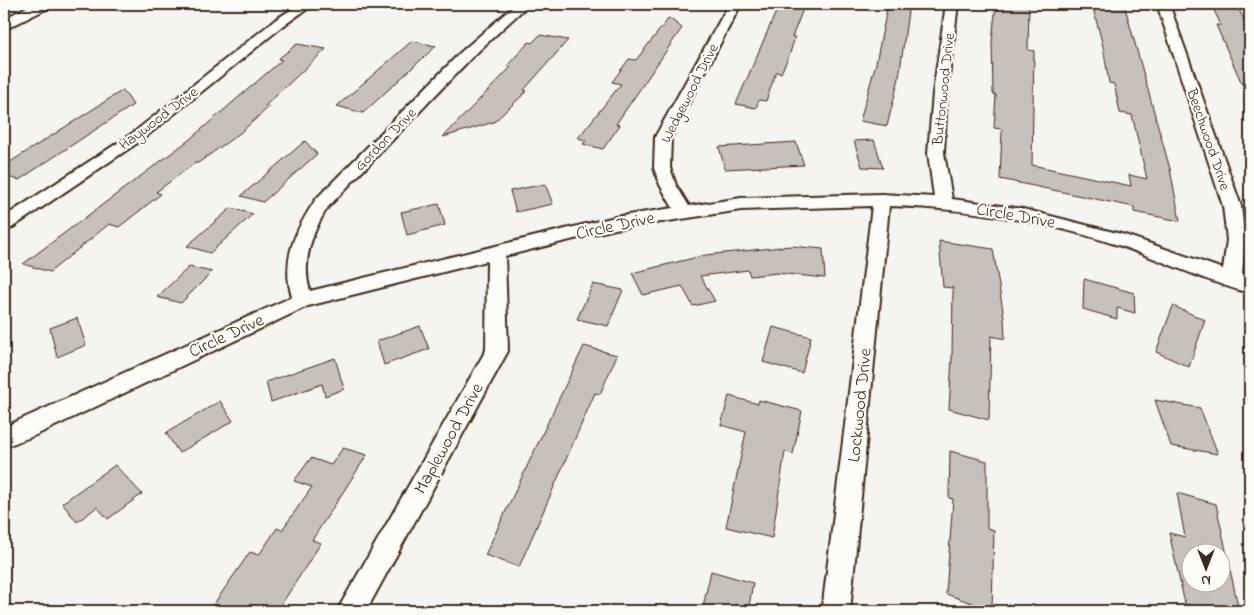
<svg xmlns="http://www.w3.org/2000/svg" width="1254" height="615" viewBox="0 0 1254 615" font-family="'Indie Flower',sans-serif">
<rect width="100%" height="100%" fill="#f5f4ee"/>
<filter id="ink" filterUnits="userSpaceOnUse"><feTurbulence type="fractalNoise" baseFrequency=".02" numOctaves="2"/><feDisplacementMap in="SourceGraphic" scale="10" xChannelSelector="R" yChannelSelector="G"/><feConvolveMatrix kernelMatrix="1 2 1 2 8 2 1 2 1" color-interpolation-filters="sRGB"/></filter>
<g filter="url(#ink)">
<!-- building -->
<g fill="#c7c1bb" stroke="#3b2a1e" fill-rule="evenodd">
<polygon points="888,4 909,4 899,78 887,126 860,121 876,63"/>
<polygon points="996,4 1029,4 1028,50 1034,51 1032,165 1131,186 1129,175 1147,179 1132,115 1120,113 1115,88 1114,84 1109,83 1103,46 1092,4 1124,4 1170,169 1180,221 1134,212 1134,207 1000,179 1002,129 994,128 996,95 993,94 992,41"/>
<polygon points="1211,4 1238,7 1250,33 1250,102 1216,25 1221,25"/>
<polygon points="779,5 803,9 792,37 795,37 790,53 781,73 776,72 766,101 759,100 756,108 736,104"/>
<polygon points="669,18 682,28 616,124 620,125 603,149 583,144 586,140 578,138 621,84 612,82 629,59 636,60"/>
<polygon points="540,35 568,40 524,90 527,91 494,122 443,137 511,67 507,66 529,42 532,43"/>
<polygon points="412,41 436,46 363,113 337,106"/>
<polygon points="297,44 326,49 265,106 269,107 240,133 198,163 195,163 156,192 161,194 119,227 109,224 50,272 23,264 189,140 282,60 278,59"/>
<polygon points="123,90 133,105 19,180 4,176 4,166"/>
<polygon points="874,140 883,168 862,167 854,141"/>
<polygon points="305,141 317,154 263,202 241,196"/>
<polygon points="796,142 804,165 725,169 719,147"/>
<polygon points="545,184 553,204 516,212 510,191"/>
<polygon points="439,204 445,225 407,235 401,212"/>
<polygon points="231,208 253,214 210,253 187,246"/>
<polygon points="939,241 993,249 1004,317 1005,339 991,336 989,420 949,409 952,358 953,288 943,287"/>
<polygon points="791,246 823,249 825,278 777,273 750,276 748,270 700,276 715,301 693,306 682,286 643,295 632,273 706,255"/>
<polygon points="189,267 212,272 181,303 157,297"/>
<polygon points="1084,279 1134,293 1135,313 1117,308 1117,319 1083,309"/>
<polygon points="593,284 623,290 608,326 577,319"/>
<polygon points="1173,306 1205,320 1189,367 1156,352"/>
<polygon points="77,318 86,345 57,357 50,328"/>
<polygon points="420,326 429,349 384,365 377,341"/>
<polygon points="773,327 811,337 802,373 763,362"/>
<polygon points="584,346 617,355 600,394 595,393 519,567 485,555"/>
<polygon points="335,358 344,389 325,396 322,384 271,402 266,382"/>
<polygon points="729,396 758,404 759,400 802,411 793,454 785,451 772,538 726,527 746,432 721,425"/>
<polygon points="1155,400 1200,408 1218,454 1171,446"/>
<polygon points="220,401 233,421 179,453 166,433"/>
<polygon points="343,448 367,455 312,540 321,543 277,611 209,611 250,552 259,555 277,528 282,530 312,487 294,481 311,458 331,465"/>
<polygon points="950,451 987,461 987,528 994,530 992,610 946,594 953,499 949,498"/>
<polygon points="115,465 142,494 108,519 97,507 77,522 62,503"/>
<path d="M1177,493L1216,504L1239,611H1199L1198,608L1185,604L1169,533L1185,537ZM1192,552H1222V582H1192Z"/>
<polygon points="711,571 753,583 748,611 702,611"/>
</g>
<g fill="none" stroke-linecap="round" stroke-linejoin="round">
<!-- service casing -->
<g stroke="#3b2a1e" stroke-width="4">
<polygon id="service" points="285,4 292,4 302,10 297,11"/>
</g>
<!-- minor casing -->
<g stroke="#3b2a1e" stroke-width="4">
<g id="minor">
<polygon points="300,4 314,4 283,26 143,139 10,229 4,231 4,217 133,133 275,20"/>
<path d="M516,4H529L471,58L328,207C312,232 301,261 310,291L615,217L673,208L660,185L654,168L655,137L729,4H741L671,137L670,168L676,185L689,206L741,198L881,194L934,197L928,153L933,93L946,4H958L947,93L944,153L952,199L1023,209L1125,235L1223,269L1227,240L1223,206L1157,4H1169L1241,206L1245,240L1242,276L1250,279V293C1206,282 1164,261 1121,246C1048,222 967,208 889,206L850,611H822L872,206L741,210L615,229L505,256L508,351L366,611H337L486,350L487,261L308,306L36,435L4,447V427L292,297C281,260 295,230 316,199L461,52Z"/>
</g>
</g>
<!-- tertiary casing -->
<g stroke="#3b2a1e" stroke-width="4">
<polygon id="tertiary" points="32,4 52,4 50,7 4,30 4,19"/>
</g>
<!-- service -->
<use href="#service" fill="#fdfcf7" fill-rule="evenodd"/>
<!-- minor -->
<use href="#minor" fill="#fdfcf7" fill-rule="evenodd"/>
<!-- tertiary -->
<use href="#tertiary" fill="#fdfcf7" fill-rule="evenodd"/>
</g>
</g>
<g text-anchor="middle" stroke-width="4.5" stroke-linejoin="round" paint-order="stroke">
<!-- far-street labels -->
<g font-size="15" fill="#3b2a1e" stroke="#fdfcf7">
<text transform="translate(943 89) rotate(-84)" y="5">Buttonwood Drive</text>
<text transform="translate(689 93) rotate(-63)" y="5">Wedgewood Drive</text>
<text transform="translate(158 118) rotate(-37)" y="5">Haywood Drive</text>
<text transform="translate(385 139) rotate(-46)" y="5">Gordon Drive</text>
<text transform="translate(1209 139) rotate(71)" y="5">Beechwood Drive</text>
</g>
<!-- street labels -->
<g font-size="18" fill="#3b2a1e" stroke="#fdfcf7">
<text transform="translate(1016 215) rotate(10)" y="6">Circle Drive</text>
<text transform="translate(615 225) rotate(-12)" y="6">Circle Drive</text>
<text transform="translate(226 335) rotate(-25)" y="6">Circle Drive</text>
<text transform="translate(859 405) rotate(-84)" y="6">Lockwood Drive</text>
<text transform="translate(448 438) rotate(-61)" y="6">Maplewood Drive</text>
</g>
</g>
<!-- margin -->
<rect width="1254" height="615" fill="none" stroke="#fdfcf7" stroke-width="20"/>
<rect x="10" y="10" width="1234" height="595" fill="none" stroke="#3b2a1e" stroke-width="2" filter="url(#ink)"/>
<!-- north arrow -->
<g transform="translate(1206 568) rotate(180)"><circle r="24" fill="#fdfcf7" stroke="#afa8a0"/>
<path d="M0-4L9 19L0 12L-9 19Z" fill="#3b2a1e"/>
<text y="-8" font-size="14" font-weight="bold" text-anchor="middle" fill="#3b2a1e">N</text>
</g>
</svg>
